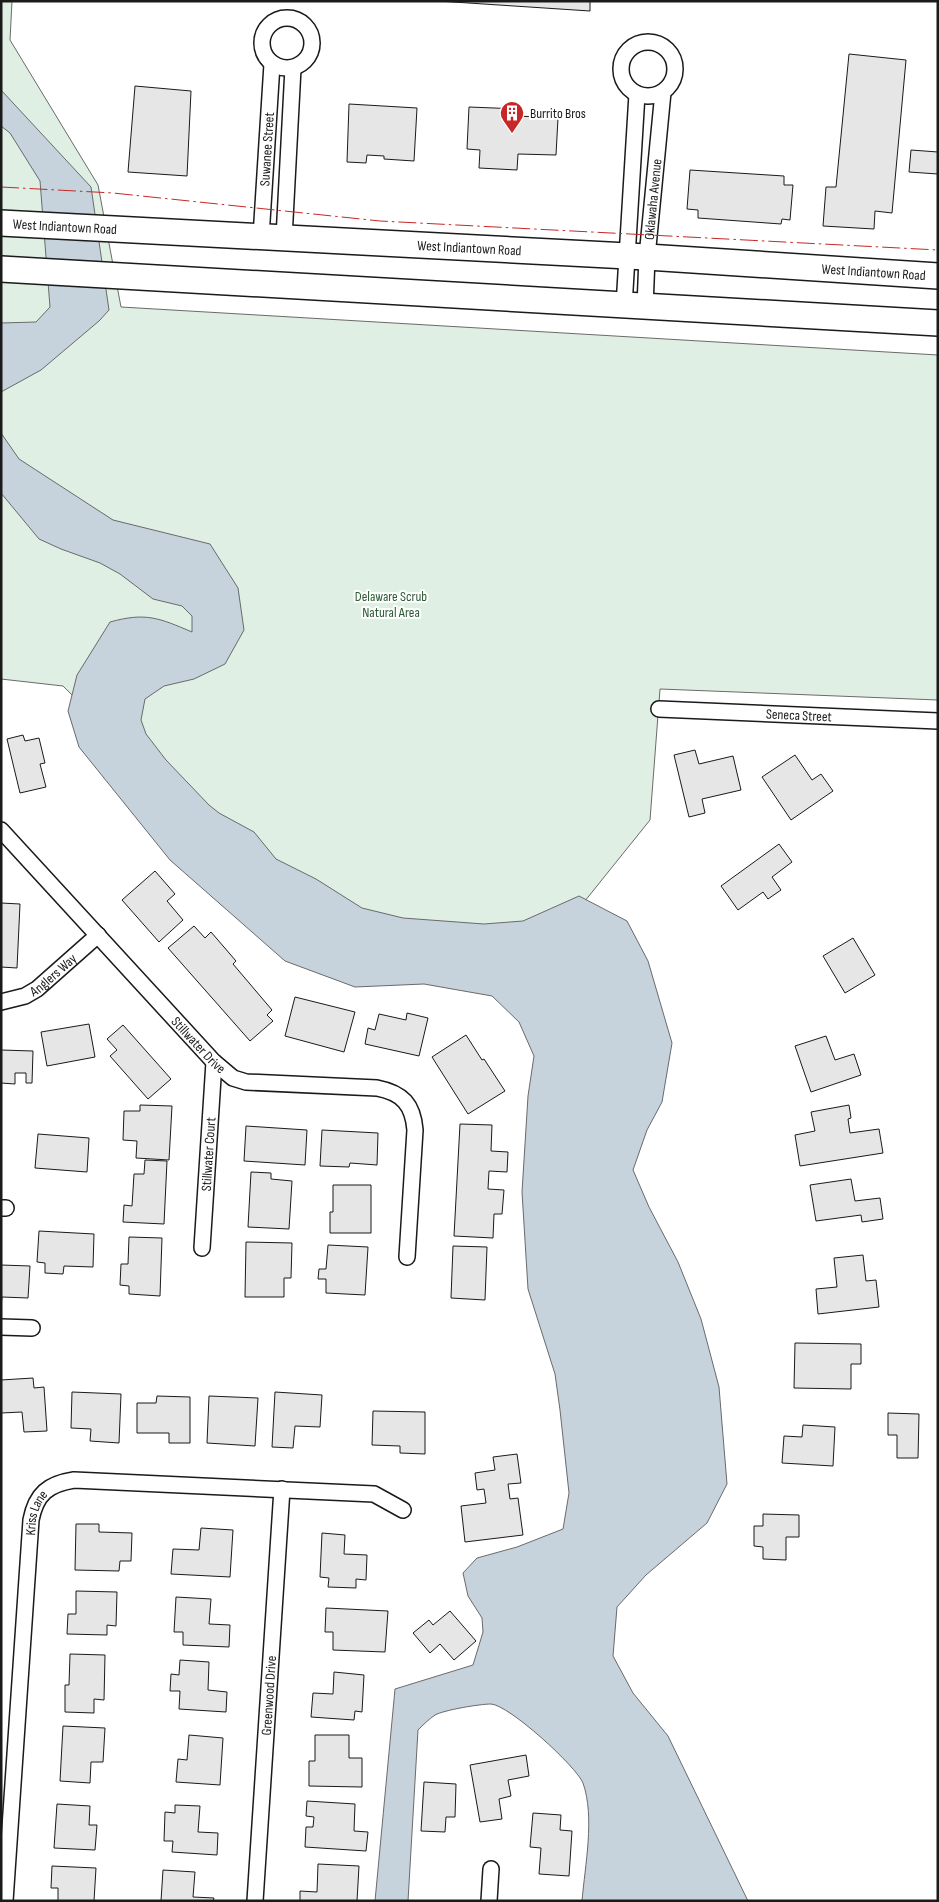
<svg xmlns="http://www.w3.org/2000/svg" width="939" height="1902" viewBox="0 0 939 1902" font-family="'Sofia Sans Condensed',sans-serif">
<rect width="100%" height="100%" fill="#fff"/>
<!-- green -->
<polygon fill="#e0efe3" stroke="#6a6a6a" points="1,1 12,1 10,40 98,185 121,307 938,355 938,700 660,689 650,820 572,917 480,933 367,927 125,747 63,686 1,679"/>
<!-- water -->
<g fill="#c6d2dc" stroke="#6a6a6a">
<polygon points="1,90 91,187 109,310 99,321 41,370 1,392 1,323 36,322 50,307 40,181 10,133 1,126"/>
<path d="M1,433L19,459L113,520L210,544L238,588L244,630L225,664L194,679L164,686L145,699L141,720L146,734L166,760L209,805L219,813L254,832L276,859L316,879L362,908L403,918L484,924L523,921L579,896L627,921L648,961L672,1043L662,1102L647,1130L633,1170L649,1207L678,1262L701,1319L719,1387L727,1484L707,1523L646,1575L617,1607L613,1656L633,1693L668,1736L748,1901H582C585,1865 595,1817 583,1783C576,1766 509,1705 491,1704C480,1704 444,1710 435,1715C429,1719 423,1725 418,1730L408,1901H375L395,1689L473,1665L483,1632L482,1618L468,1596L463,1573L477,1558L517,1547L563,1529L569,1493L560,1410L555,1374L528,1289L522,1192L528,1096L534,1056L519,1022L492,996L424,984L355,987L285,961L170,860L79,747L68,711L77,675L110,622C146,612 159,618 192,632V616L182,606L153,599L120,574L100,563L61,549L39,539L1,493Z"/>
</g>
<!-- building -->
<g fill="#e6e6e6" stroke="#1a1a1a">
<polygon points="438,1 590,1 590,11"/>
<polygon points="849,54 906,60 892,213 875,211 874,229 823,226 826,187 836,187"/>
<polygon points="135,86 191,91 187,176 128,172"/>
<polygon points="349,104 417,108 414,161 384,159 384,156 367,155 366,163 347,162"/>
<polygon points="469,107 519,109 518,116 558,118 556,155 518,154 517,170 479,168 480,150 467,149"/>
<polygon points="911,150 938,152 938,174 909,172"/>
<polygon points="690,170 784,176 784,185 793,185 790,220 782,219 781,224 698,218 698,210 687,209"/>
<polygon points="23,735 25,741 39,738 45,763 40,764 46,787 20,793 7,739"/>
<polygon points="695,750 699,764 733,756 741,790 702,799 705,813 689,817 674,755"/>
<polygon points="795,755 812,780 821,774 833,791 791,820 762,777"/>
<polygon points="779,844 792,862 772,877 781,890 768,899 763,892 738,910 721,886"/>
<polygon points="155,871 175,894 167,901 183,920 159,942 122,900"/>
<polygon points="1,903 20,904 17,968 1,967"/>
<polygon points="194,926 205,938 211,932 236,961 233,964 272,1010 267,1015 273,1021 250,1041 168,948"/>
<polygon points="853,938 875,975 845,993 823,956"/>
<polygon points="295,997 355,1012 344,1052 285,1036"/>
<polygon points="407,1013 428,1018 419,1056 365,1044 368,1028 375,1030 379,1014 406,1020"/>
<polygon points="89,1024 95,1057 47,1066 41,1032"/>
<polygon points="123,1025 171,1079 148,1099 110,1056 117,1050 107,1039"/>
<polygon points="466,1035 482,1060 484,1059 505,1091 468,1114 432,1057"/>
<polygon points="826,1036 835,1060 854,1054 861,1075 811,1092 795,1046"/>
<polygon points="1,1050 33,1051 32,1083 26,1083 26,1073 15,1073 15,1084 1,1083"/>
<polygon points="140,1105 172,1106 169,1160 136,1158 137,1141 123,1140 124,1111 140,1111"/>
<polygon points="849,1105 851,1118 848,1119 850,1133 879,1129 883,1153 800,1166 795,1135 815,1131 811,1112"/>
<polygon points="460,1124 492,1125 491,1151 508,1152 507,1172 489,1171 488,1189 504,1190 502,1214 494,1214 493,1238 454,1236"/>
<polygon points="246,1126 307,1130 305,1165 244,1161"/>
<polygon points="322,1130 378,1133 377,1165 350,1163 349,1167 320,1166"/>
<polygon points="38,1134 89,1138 87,1172 35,1168"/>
<polygon points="145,1160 167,1161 164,1224 123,1222 124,1205 132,1206 134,1174 144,1174"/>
<polygon points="251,1172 271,1173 271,1179 292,1181 289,1229 248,1227"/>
<polygon points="851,1179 855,1201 880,1198 883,1219 862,1222 861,1215 816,1221 810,1185"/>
<polygon points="333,1185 371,1185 371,1233 330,1233 330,1212 333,1212"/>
<polygon points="39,1231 94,1234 93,1267 64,1266 63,1274 45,1273 45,1263 37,1262"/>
<polygon points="129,1237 162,1238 160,1296 129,1294 129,1286 120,1285 121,1264 128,1264"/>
<polygon points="246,1242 292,1243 291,1278 284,1278 284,1297 245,1297"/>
<polygon points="328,1245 368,1247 365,1295 326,1293 326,1279 318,1279 319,1269 326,1269"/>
<polygon points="453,1246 487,1247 485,1300 451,1298"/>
<polygon points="863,1255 866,1281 876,1280 879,1307 818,1314 816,1289 837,1287 834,1258"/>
<polygon points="1,1265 30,1266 28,1298 2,1297 1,1307"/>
<polygon points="795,1343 861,1344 861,1364 851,1364 851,1389 794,1388"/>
<polygon points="33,1378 34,1388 44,1387 47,1431 24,1432 22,1412 1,1413 1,1380"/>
<polygon points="72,1392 121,1394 119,1443 90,1441 91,1429 71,1428"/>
<polygon points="275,1392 322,1395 320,1427 295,1426 293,1448 272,1447"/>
<polygon points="157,1396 190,1397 190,1443 169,1443 169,1433 137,1433 137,1403 156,1403"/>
<polygon points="209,1396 258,1398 255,1446 207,1443"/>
<polygon points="373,1411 425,1412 425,1454 400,1453 400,1446 372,1445"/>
<polygon points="888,1413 919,1414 918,1458 897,1458 897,1435 888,1435"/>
<polygon points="803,1425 835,1427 833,1466 782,1463 784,1436 802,1437"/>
<polygon points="517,1454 521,1483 508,1484 510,1499 518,1498 523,1535 465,1542 461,1506 486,1503 484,1489 477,1490 475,1473 495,1470 493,1457"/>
<polygon points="763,1514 799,1515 799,1537 786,1537 786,1560 763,1559 763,1547 754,1546 754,1526 763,1526"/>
<polygon points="76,1524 99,1524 99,1532 132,1533 131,1561 120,1561 119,1571 75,1570"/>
<polygon points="201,1528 233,1530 230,1577 171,1574 173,1549 199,1550"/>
<polygon points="322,1533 345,1535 344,1554 367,1555 366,1580 356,1579 356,1588 328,1587 329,1578 320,1577"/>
<polygon points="76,1591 117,1592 116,1626 107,1625 107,1635 67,1634 68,1614 76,1614"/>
<polygon points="176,1597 211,1599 209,1624 230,1625 229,1647 183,1645 183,1632 174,1632"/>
<polygon points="326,1608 388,1611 385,1652 333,1650 333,1632 325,1632"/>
<polygon points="450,1611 476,1641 454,1660 440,1644 430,1653 413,1633 429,1620 433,1625"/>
<polygon points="70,1654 105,1655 104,1700 94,1699 94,1713 65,1712 65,1685 69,1685"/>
<polygon points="180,1660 209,1662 208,1690 227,1692 226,1712 179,1709 180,1691 170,1691 171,1674 179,1675"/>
<polygon points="334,1672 364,1675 362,1712 355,1711 354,1720 311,1717 313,1693 333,1694"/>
<polygon points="63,1726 105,1728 103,1762 91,1762 90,1783 60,1781"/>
<polygon points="189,1735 223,1738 220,1785 176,1782 178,1759 187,1760"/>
<polygon points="315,1735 349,1735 349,1758 362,1758 362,1787 309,1786 309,1761 315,1761"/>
<polygon points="526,1755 529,1776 508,1780 511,1796 499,1799 502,1819 480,1822 470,1765"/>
<polygon points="424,1782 456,1784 455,1817 446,1817 445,1832 421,1831"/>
<polygon points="307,1801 355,1804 354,1831 368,1832 366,1851 305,1847 306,1827 313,1827 314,1817 306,1816"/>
<polygon points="57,1804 90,1806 89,1825 97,1825 95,1850 54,1848"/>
<polygon points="175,1805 200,1806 198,1832 218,1833 217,1855 172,1852 173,1841 164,1841 165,1812 175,1813"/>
<polygon points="533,1813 561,1815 560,1830 572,1831 569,1876 539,1874 541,1848 530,1847"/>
<polygon points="318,1864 359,1866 357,1901 300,1901 300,1891 317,1892"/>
<polygon points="52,1866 96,1868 94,1901 58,1901 58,1888 51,1888"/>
<polygon points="163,1870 195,1872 193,1897 214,1898 213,1901 161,1901"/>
</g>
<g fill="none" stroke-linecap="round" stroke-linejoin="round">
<!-- minor casing -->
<g stroke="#1a1a1a" stroke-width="18">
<g id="minor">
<circle cx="287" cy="43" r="25"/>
<circle cx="648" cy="69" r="27"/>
<path id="s1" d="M261,237L272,64"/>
<polyline points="284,238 293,68"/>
<polyline points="624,306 637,94"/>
<path id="s2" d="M645,307L647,257L663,92"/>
<path id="s3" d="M659,709L938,721"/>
<path id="s4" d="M1,830L214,1062L233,1078L246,1082L377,1088C403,1093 413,1105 415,1130L407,1257"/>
<path id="s5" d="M1,1002L25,996L37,989L98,935"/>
<polyline points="1,1208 6,1208"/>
<path id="s6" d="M202,1248L214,1062"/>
<polyline points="1,1327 32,1328"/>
<path id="s7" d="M5,1901L31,1520C36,1494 48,1484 74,1480L374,1494L403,1510"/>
<path id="s8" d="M255,1901L282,1489"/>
<polyline points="489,1901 491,1869"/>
</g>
</g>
<!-- primary casing -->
<g stroke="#1a1a1a" stroke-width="28">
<g id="primary">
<path id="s9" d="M1,223L647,257L938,276"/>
<polyline points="1,269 938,323"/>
</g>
</g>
<!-- minor -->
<use href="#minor" stroke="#fff" stroke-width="15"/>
<!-- primary -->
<use href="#primary" stroke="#fff" stroke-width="25"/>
<!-- power -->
<polyline stroke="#c62828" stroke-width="1" stroke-dasharray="18 4 2.5 4" stroke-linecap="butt" points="1,187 113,193 380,221 938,250"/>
</g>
<!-- icons -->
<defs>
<g id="building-pin" transform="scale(1.25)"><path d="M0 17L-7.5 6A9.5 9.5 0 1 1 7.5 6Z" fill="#c62828" stroke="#fff"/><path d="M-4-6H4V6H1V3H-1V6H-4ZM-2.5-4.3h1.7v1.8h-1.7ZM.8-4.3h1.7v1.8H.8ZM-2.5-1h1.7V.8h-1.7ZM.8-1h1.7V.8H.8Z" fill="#fff"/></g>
</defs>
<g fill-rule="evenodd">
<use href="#building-pin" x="512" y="113"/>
</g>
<g text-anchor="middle" stroke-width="4" stroke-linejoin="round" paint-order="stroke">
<!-- poi labels -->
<g font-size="14" fill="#1a1a1a" stroke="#fff" text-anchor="start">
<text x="530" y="118">Burrito Bros</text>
</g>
<!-- street labels -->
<g font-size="14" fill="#1a1a1a" stroke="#fff">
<text dy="5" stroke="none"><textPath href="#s1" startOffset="88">Suwanee Street</textPath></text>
<text dy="5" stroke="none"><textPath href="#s2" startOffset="108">Oklawaha Avenue</textPath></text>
<text dy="5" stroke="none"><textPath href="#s9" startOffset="64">West Indiantown Road</textPath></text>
<text dy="5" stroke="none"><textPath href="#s9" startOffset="469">West Indiantown Road</textPath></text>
<text dy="5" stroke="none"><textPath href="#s9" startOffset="874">West Indiantown Road</textPath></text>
<text dy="5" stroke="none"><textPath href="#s3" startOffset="140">Seneca Street</textPath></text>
<text dy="5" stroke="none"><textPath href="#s5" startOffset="60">Anglers Way</textPath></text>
<text dy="5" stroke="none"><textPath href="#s4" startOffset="292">Stillwater Drive</textPath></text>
<text dy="5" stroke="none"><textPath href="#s6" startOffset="94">Stillwater Court</textPath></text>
<text dy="5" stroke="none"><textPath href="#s7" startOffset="390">Kriss Lane</textPath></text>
<text dy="5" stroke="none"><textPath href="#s8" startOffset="206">Greenwood Drive</textPath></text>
</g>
<!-- park labels -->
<g font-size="14" fill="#2b5a34" stroke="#fff">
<text x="391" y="601">Delaware Scrub<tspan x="391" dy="16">Natural Area</tspan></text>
</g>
</g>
<!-- border -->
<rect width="939" height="1902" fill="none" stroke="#1a1a1a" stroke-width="5"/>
</svg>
